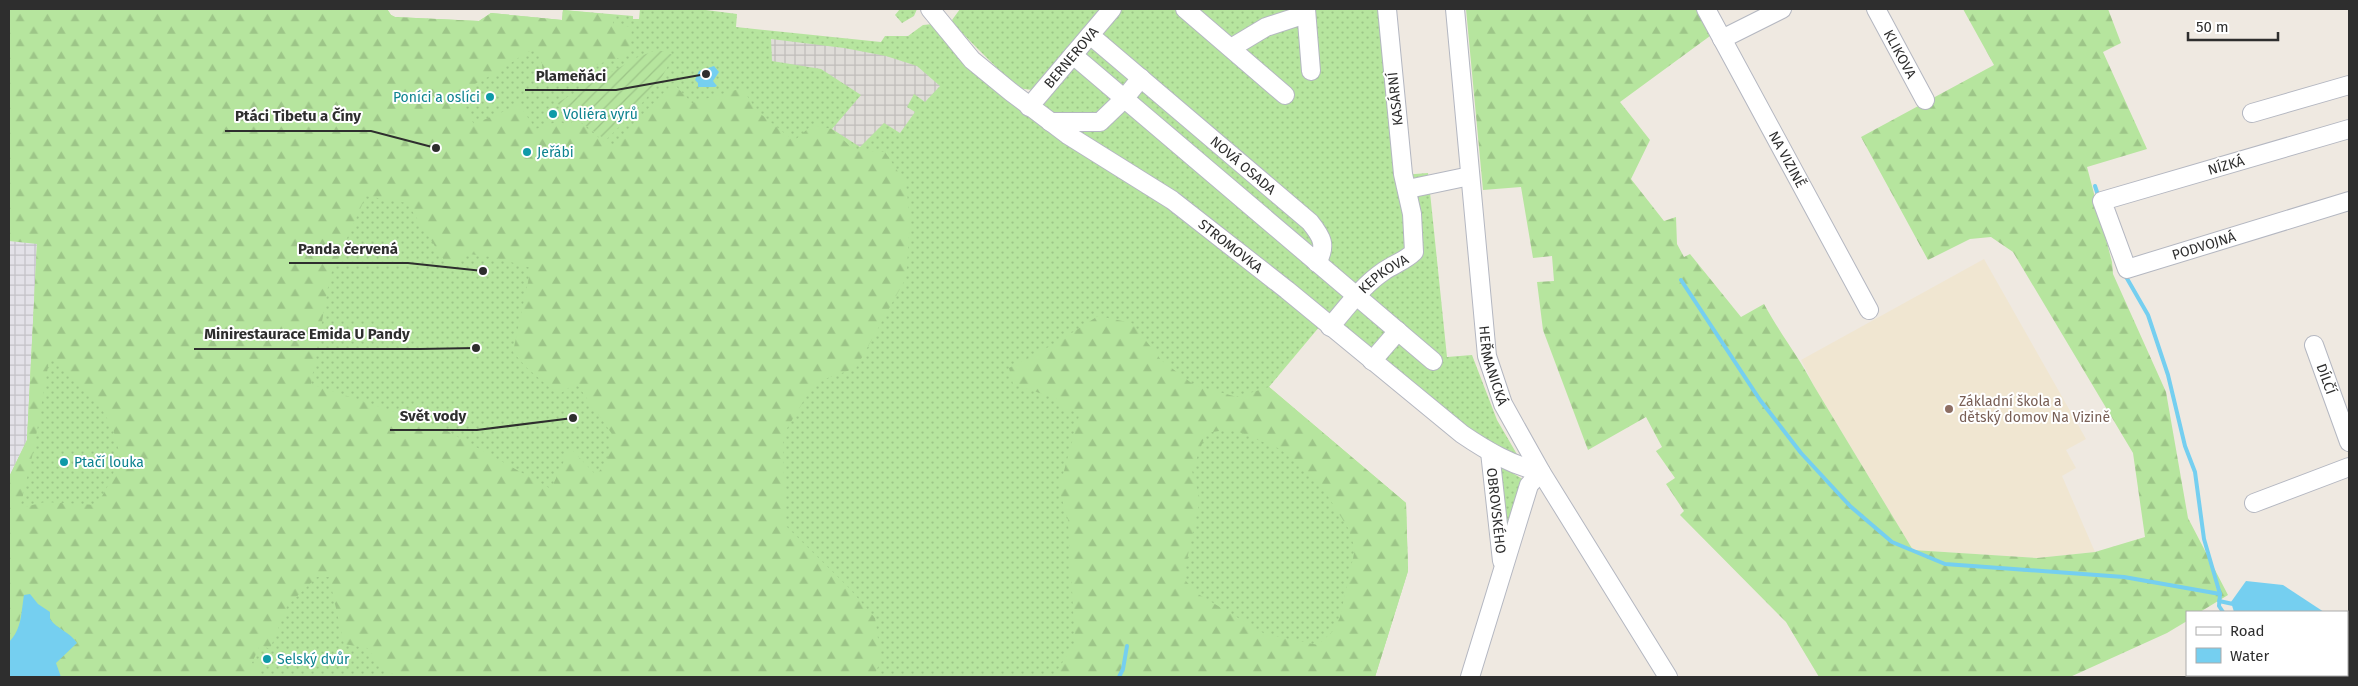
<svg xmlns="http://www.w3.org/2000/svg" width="2358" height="686" viewBox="0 0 2358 686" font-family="'Fira Sans',sans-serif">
<defs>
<pattern id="industrial-grid" width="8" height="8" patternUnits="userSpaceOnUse" patternTransform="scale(1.25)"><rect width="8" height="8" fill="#e3e1e8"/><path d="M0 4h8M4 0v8" fill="none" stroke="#c3c1c7"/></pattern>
<pattern id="grass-dots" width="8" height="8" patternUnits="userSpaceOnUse" patternTransform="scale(1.25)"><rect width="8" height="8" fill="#b6e59e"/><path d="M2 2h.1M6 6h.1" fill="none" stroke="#9dc588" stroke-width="1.8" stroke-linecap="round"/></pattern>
<pattern id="forest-firs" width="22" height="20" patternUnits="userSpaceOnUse" patternTransform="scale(1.25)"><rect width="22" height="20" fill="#b6e59e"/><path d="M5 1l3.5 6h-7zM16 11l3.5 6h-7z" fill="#9dc588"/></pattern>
<pattern id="garden-furrows" width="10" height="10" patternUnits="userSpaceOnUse" patternTransform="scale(1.25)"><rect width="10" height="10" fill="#b6e59e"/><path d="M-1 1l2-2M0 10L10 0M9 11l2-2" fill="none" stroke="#9dc588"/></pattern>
<pattern id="plaza-grid" width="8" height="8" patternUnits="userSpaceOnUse" patternTransform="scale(1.25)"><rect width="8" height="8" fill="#dfdcd8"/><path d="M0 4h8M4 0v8" fill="none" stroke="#c0bdba"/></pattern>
</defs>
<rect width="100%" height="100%" fill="#efe9e1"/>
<!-- industrial -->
<polygon fill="url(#industrial-grid)" points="9,241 37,243 27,440 9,477"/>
<!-- education -->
<polygon fill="#f0e6d1" points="1984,259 2086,439 2066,450 2076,468 2062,476 2095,552 2037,558 1913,550 1814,386 1801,360"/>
<!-- grass -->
<g fill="url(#grass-dots)">
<polygon points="49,9 387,9 391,15 395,17 479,21 491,13 562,20 563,10 633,16 633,19 639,19 640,9 698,9 737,14 736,27 881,42 885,36 908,36 923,25 933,24 1165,203 1320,326 1269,387 1406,503 1408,571 1375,677 9,677 9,477 27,440"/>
<polygon points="900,9 917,9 914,16 902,23 895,15"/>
<polygon points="960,9 1102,9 1032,90 1017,88 954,25 952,20"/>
<polygon points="1121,9 1385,9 1402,175 1428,173 1447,357 1472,355 1497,420 1518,456 1482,443 1081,138 1043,107 1043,101"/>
<polygon points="1501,466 1524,480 1508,543 1499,468"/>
</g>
<!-- forest -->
<g fill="url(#forest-firs)" fill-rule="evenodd">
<path d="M9,9H387L391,15L395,17L479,21L491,13L562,20L563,10L613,15V25L632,27L629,55L588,67C580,82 560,86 544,81L540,50L527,52L499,71L462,91L468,104L464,109L474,124L519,105L536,129L559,121L568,126L575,119L611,147L673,83L692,103L742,88L757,111L794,141L812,125L832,129L854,150L885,152L906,184L910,221L906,278L856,368L822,380L817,379L783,435L785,525L849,588L875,618L881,659L874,677H400L386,671L367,648L344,644L329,577H317L287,606L270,649L260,645L252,663L261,667L257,677H61L55,663L77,643C70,632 57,629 49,619L50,612L38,604L30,594C27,599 24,604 22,609C17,623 23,628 9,642V477L27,440L37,244L9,241ZM366,196L407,203L449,268L469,254L493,257L531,268L513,352L526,367L558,395L576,383L612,434L607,462L596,475L570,448L551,489L440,427L311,384L330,276ZM50,355L100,406L113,429L120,455L110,482L97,505L45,502L20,508L34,448Z"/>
<path d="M1466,9H1696L1710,36L1620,102L1650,140L1631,179L1664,221L1676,217L1677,244L1684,257L1690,254L1741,317L1764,304C1779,332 1799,357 1814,386L1913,550L2037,558L2095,552L2145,537L2133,453L2013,252L1991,237L1970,239L1928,260L1861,137L1994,65L1963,9H2108L2121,43L2103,52L2147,149L2087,167L2112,262L2113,274L2166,392L2188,518L2228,595L2200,612H2187V621L2167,633L2070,677H1819L1786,622L1680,515L1684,511L1666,484L1675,478L1656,451L1662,447L1646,417L1588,450L1543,330L1537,282L1554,281L1552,256L1533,258L1521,187L1483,190Z"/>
<path d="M1098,316L1132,323L1161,360L1194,385L1237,397L1269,387L1406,503L1408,571L1375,677H1053L1075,643L1068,520L1059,489L1080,413L1065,409L1057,399L1013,384L1009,368L1056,343ZM1232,429L1280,449L1319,482L1348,528L1355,549L1340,617L1334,630L1318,645L1265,634L1198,594L1183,578L1200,499L1192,471L1206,433Z"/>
</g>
<!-- garden -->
<path fill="url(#garden-furrows)" d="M654,51H662L673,55C658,91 633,113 606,140L576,119L557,103L638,57Z"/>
<!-- plaza -->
<polygon fill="url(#plaza-grid)" points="771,39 844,48 886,56 917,66 940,86 925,102 914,94 907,107 915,112 900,133 884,123 860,147 832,129 861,95 821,69 772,61"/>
<!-- water -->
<g fill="#75cff0">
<polygon points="714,66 719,72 713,81 717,86 715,87 698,87 698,83 695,80 699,71"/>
<polygon points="2246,581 2283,585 2324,612 2234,612 2231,602"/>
<path d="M30,594L38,604L50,612V619C57,629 70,632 77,643L56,663L61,677H9V642C22,629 21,613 24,595Z"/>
</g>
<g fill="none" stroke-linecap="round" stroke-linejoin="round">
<!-- stream -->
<g stroke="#75cff0" stroke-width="4">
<polyline points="2095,186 2099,198"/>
<polyline points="2125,275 2148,315 2168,375 2185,446 2195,472 2204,539 2220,594"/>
<polyline points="1681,280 1760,400 1801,453 1850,506 1892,542 1945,564 2124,577 2220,594 2219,606 2223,612"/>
<polyline points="2219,601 2233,604"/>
<polyline points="2284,675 2288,677"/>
<polyline points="1119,677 1123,669 1127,646"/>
</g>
<!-- minor casing -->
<g stroke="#b4b7c1" stroke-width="20">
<g id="minor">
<path id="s1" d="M930,9L972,60L1011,92L1068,135L1172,200L1287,290L1462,434C1487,451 1511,465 1541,472L1529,485L1470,677"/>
<polyline points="1185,9 1285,95"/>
<polyline points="1306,9 1311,71"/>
<path id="s2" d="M1455,9L1487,356L1503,404L1541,472L1668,677"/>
<path id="s3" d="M1706,9L1869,310"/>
<path id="s4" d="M1876,9L1925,100"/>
<path id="s5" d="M1090,35L1310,222C1322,237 1327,245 1317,263"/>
<polyline points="1722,39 1782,9"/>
<polyline points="1231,48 1266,27 1306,14"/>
<polyline points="1073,55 1433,361"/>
<path id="s6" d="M1029,107L1112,9"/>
<polyline points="2252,113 2349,85"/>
<polyline points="1050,122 1100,122 1124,99 1141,78"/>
<path id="s7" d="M2349,129L2102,201L2127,269L2349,201"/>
<polyline points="1408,189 1470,176"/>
<path id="s8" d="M1330,327C1347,307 1362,286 1384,271C1394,264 1405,261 1414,252L1412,214L1403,174L1387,9"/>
<path id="s9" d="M2314,345L2349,442"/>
<polyline points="1372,361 1398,331"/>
<path id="s10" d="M1490,452L1502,561"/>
<polyline points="2254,503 2349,467"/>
</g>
</g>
<!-- minor -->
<use href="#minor" stroke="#fff" stroke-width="18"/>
</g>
<!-- markers -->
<g fill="#0f9aa8" stroke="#fff" stroke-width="2">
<circle cx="490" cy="97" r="5"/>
<circle cx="553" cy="114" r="5"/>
<circle cx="527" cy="152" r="5"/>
<circle cx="64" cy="462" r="5"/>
<circle cx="267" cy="659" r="5"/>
</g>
<circle fill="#8d6e63" stroke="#fff" stroke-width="2" cx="1949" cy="409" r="5"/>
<g text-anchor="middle" stroke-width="4" stroke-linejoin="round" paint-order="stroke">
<!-- street labels -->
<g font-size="14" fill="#2e2e2e" stroke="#fff">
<text dy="5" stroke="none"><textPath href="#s4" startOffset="51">KLIKOVA</textPath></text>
<text dy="5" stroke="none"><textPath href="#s6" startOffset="65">BERNEROVA</textPath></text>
<text transform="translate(1395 99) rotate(-96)" y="5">KASÁRNÍ</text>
<text dy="5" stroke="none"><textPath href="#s3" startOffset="171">NA VIZINĚ</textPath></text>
<text dy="5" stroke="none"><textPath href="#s5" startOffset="201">NOVÁ OSADA</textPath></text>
<text transform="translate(2226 165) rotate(-16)" y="5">NÍZKÁ</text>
<text dy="5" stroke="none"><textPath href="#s1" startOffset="385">STROMOVKA</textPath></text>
<text dy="5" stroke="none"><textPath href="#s7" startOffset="410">PODVOJNÁ</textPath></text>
<text dy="5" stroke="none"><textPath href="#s8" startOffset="76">KEPKOVA</textPath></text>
<text dy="5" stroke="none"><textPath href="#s2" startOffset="359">HEŘMANICKÁ</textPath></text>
<text dy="5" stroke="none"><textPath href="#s9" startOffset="36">DÍLČÍ</textPath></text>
<text dy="5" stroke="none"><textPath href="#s10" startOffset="59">OBROVSKÉHO</textPath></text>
</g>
<!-- culture labels -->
<g font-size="14" fill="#0d838f" stroke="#fff" text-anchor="start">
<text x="480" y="102" text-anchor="end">Poníci a oslíci</text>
<text x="563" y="119">Voliéra výrů</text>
<text x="537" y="157">Jeřábi</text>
<text x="74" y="467">Ptačí louka</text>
<text x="277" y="664">Selský dvůr</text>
</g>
<!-- education labels -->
<g font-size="14" fill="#785e54" stroke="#fff" text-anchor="start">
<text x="1959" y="406">Základní škola a<tspan x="1959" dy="16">dětský domov Na Vizině</tspan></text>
</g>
</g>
<!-- callouts -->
<path fill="none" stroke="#2e2e2e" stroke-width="2" d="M706 74L616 90H525M436 148L371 131H225M483 271L408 263H289M476 348L420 349H194M573 418L477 430H390"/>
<g fill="#2e2e2e" stroke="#fff" stroke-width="2">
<circle cx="706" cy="74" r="5"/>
<circle cx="436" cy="148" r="5"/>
<circle cx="483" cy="271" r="5"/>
<circle cx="476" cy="348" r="5"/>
<circle cx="573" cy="418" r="5"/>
</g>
<g font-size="15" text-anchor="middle" font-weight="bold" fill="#2e2e2e" stroke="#fff" stroke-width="4" stroke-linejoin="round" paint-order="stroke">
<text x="571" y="81">Plameňáci</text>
<text x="298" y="121">Ptáci Tibetu a Číny</text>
<text x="348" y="254">Panda červená</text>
<text x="307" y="339">Minirestaurace Emida U Pandy</text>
<text x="433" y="421">Svět vody</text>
</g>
<!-- border -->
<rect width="2358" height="686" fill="none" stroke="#2e2e2e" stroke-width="20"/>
<!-- legend -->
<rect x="2186" y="611" width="162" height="65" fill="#ffffff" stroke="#ababab"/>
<rect x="2196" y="627" width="25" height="8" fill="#ffffff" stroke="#ababab"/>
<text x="2230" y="636" font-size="15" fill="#2e2e2e">Road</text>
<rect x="2196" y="648" width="25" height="15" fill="#75cff0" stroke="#ababab"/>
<text x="2230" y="661" font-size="15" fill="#2e2e2e">Water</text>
<!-- scale -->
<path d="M2188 32v8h90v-8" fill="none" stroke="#2e2e2e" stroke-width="2.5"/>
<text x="2196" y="32" font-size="15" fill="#2e2e2e" stroke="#ffffff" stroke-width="4" paint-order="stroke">50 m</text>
</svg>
